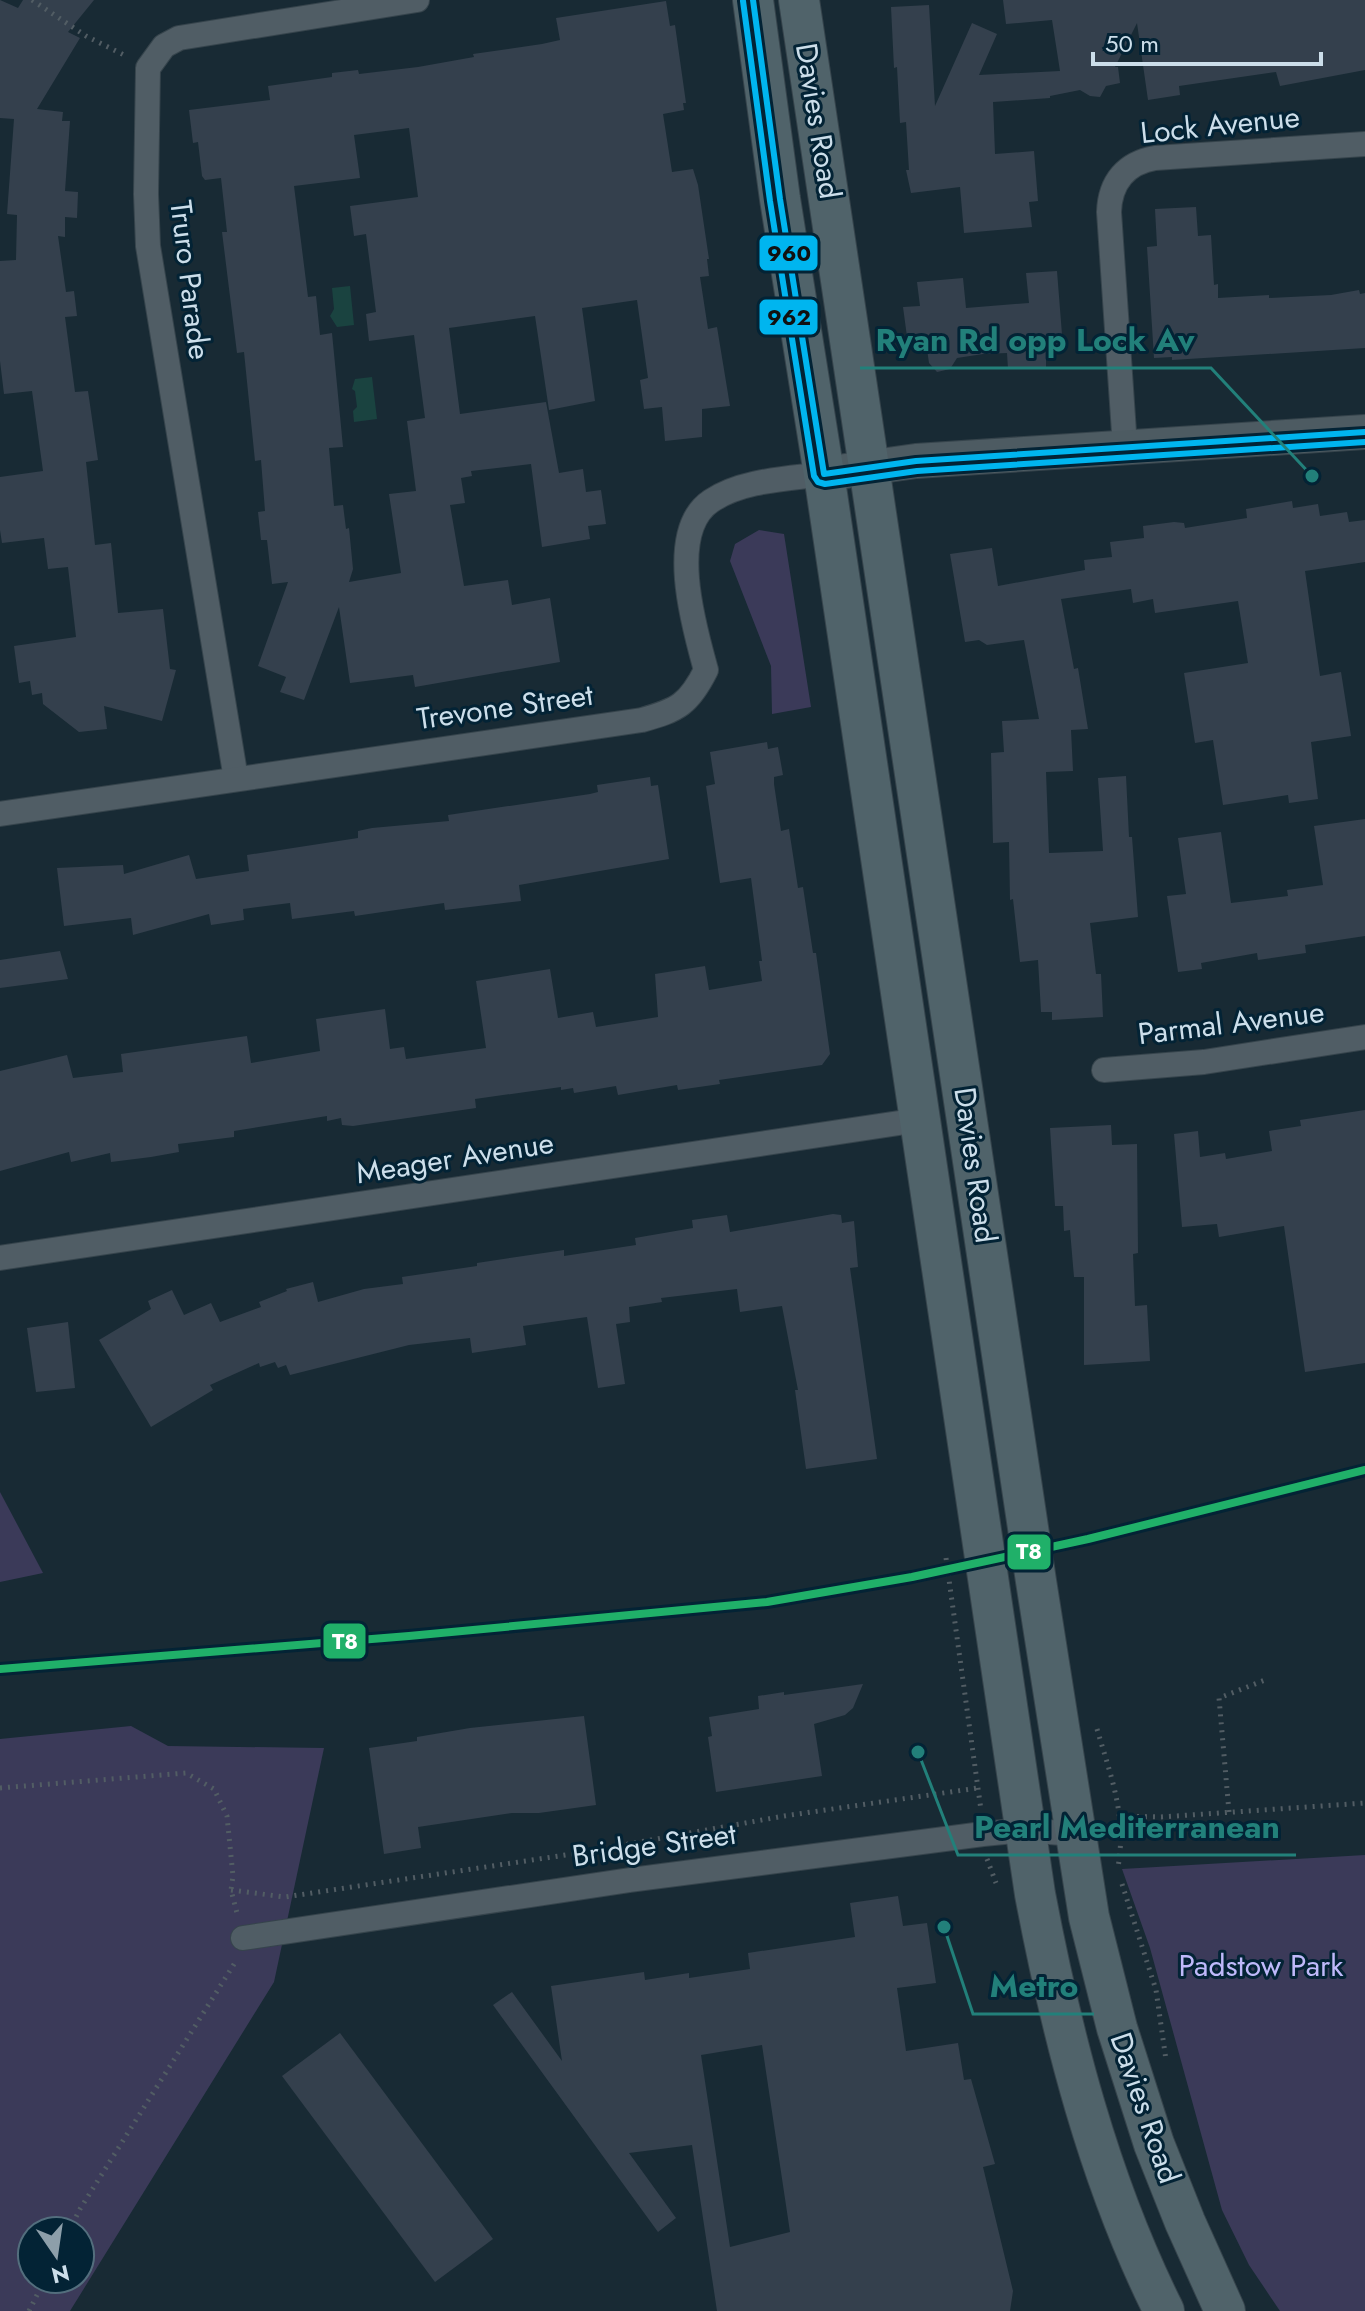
<svg xmlns="http://www.w3.org/2000/svg" width="1365" height="2311" viewBox="0 0 1365 2311" font-family="Jost,sans-serif">
<rect width="100%" height="100%" fill="#182a34"/>
<!-- green -->
<g fill="#3b3a59" fill-rule="evenodd">
<polygon points="759,530 784,534 811,707 772,714 771,666 730,561 735,544"/>
<polygon points="0,1492 43,1573 0,1582"/>
<path d="M131,1726L168,1746L324,1748L274,1982L70,2311H0V1739ZM32,2231H80V2279H32Z"/>
<polygon points="1365,1855 1365,2311 1280,2311 1249,2265 1222,2210 1150,1948 1122,1869"/>
</g>
<!-- water -->
<g fill="#1a4340">
<polygon points="350,286 354,325 337,327 330,316 334,309 332,288"/>
<polygon points="372,377 377,419 354,422 353,411 357,407 355,391 352,389 355,379"/>
</g>
<!-- building -->
<g fill="#34404d" fill-rule="evenodd">
<polygon points="0,0 18,8 23,0 94,0 68,32 80,38 37,109 63,112 62,121 70,121 65,191 78,192 77,218 65,217 65,237 58,236 66,292 74,291 77,316 65,317 75,392 88,391 98,460 86,462 95,545 111,543 118,613 163,609 170,669 176,670 162,721 104,706 107,729 79,732 43,704 42,693 32,695 30,681 19,683 14,646 76,637 68,567 48,569 44,538 2,543 0,530 0,477 43,471 32,391 4,394 0,361 0,261 16,260 17,215 7,214 14,119 0,118"/>
<polygon points="1003,0 1365,0 1365,70 1280,86 1276,72 1179,86 1180,95 1148,100 1137,23 1115,67 1118,67 1120,83 1106,86 1100,97 1090,96 1080,90 1050,96 1050,98 993,102 995,154 1034,151 1038,201 1029,202 1032,227 964,233 960,187 911,193 906,170 909,170 906,122 900,123 897,67 894,68 891,7 929,5 935,106 972,23 997,34 979,75 1060,71 1052,20 1006,24"/>
<path d="M666,1L670,26L675,25L686,103H683L684,110L663,114L672,172L693,169L698,185L709,259H707L709,276L700,277L708,329L717,327L730,406L702,409V437L665,441L662,407L644,409L640,380L648,378L637,300L582,308L595,401L549,410L535,316L449,328L460,414L546,402L559,473L583,469L586,492L601,490L606,524L588,526L590,539L542,547L531,464L471,471L472,476L461,478L465,503L450,505L464,586L508,580L512,605L550,598L560,662L415,687L413,675L350,683L339,607L304,700L280,692L286,677L258,666L288,582L272,584L267,540H261L258,512L265,511L261,460L255,461L244,352L237,353L222,232H227L221,178L205,180L202,176L198,142L193,143L189,110L270,100L268,86L332,77V73L358,70L359,74L418,67L474,57L473,54L542,44L560,40L556,18ZM409,128L418,197L350,206L354,236L366,234L376,312L366,314L369,341L414,335L425,418L407,421L416,491L389,494L401,573L349,582L353,569L349,528L346,529L343,505L334,506L329,448L343,447L332,333L320,335L316,296L308,297L294,186L360,178L354,135Z"/>
<polygon points="1196,207 1198,236 1211,235 1214,285 1218,284 1218,298 1269,295 1269,298 1331,295 1359,290 1360,294 1365,293 1365,348 1172,360 1172,357 1154,358 1147,247 1157,246 1155,209"/>
<polygon points="1057,271 1063,347 1046,348 1046,367 1008,369 1007,353 983,354 957,358 950,369 937,372 929,363 926,342 908,344 903,307 920,306 917,282 963,278 966,308 1029,303 1026,273"/>
<polygon points="1292,501 1293,508 1318,504 1320,516 1347,512 1349,522 1365,520 1365,562 1305,571 1320,676 1341,672 1351,736 1311,742 1318,799 1289,803 1288,795 1223,805 1213,740 1195,743 1184,673 1248,663 1238,601 1155,613 1153,599 1133,603 1131,589 1061,599 1074,669 1078,668 1088,729 1071,730 1073,771 1046,772 1049,853 1103,851 1098,778 1126,776 1129,837 1132,837 1138,917 1090,923 1096,974 1101,974 1103,1017 1052,1020 1052,1012 1041,1012 1038,960 1020,962 1013,899 1010,900 1009,842 993,843 991,753 1004,752 1002,721 1039,719 1024,640 987,645 979,640 965,642 950,554 992,548 998,586 1085,570 1084,560 1112,557 1110,542 1144,538 1143,526 1174,522 1184,523 1185,528 1247,518 1246,509"/>
<polygon points="767,742 768,749 778,747 783,775 774,777 774,784 781,831 789,829 798,888 803,887 813,953 816,953 830,1054 822,1065 719,1080 720,1084 678,1090 677,1085 618,1095 616,1086 574,1093 573,1088 561,1090 561,1087 475,1099 476,1108 353,1126 342,1125 341,1118 327,1121 327,1116 234,1131 234,1137 178,1144 179,1152 151,1157 111,1162 110,1153 71,1162 69,1152 0,1171 0,1071 67,1055 73,1078 123,1072 121,1054 247,1036 251,1063 320,1051 316,1019 385,1009 390,1049 404,1047 406,1059 486,1048 476,981 550,969 558,1018 593,1012 596,1027 658,1017 655,974 705,966 709,990 762,981 759,961 762,961 751,878 720,883 706,786 715,784 710,752"/>
<polygon points="650,777 651,786 658,785 669,859 519,885 521,901 445,910 444,903 355,916 354,911 292,919 290,903 243,909 244,920 211,925 209,914 133,935 131,918 64,926 57,868 123,865 124,874 189,855 196,879 249,871 247,855 358,838 358,831 372,828 449,821 448,815 590,794 598,792 597,785"/>
<polygon points="1365,819 1365,936 1305,945 1306,953 1258,960 1257,953 1201,963 1202,969 1178,972 1167,896 1186,894 1178,838 1221,832 1231,903 1288,896 1287,890 1323,885 1314,826"/>
<polygon points="60,951 68,979 0,988 0,960"/>
<polygon points="1365,1110 1365,1363 1305,1372 1284,1226 1219,1237 1217,1224 1182,1227 1174,1134 1198,1131 1200,1157 1225,1153 1226,1159 1272,1151 1269,1131 1301,1126 1300,1120"/>
<polygon points="1111,1125 1112,1145 1137,1144 1138,1253 1133,1254 1135,1306 1147,1305 1150,1361 1084,1365 1084,1277 1074,1277 1070,1230 1064,1231 1063,1206 1055,1206 1050,1128"/>
<polygon points="833,1214 841,1215 842,1223 854,1221 858,1267 850,1268 877,1459 806,1469 795,1390 798,1390 782,1306 740,1312 737,1289 661,1298 662,1302 629,1307 630,1322 616,1324 625,1384 598,1388 587,1317 523,1326 526,1345 472,1353 470,1338 409,1345 290,1375 286,1365 278,1368 275,1362 260,1367 259,1363 210,1385 213,1390 151,1427 99,1340 151,1309 148,1301 172,1290 184,1315 211,1303 220,1322 261,1307 259,1302 287,1291 286,1289 313,1282 318,1302 364,1289 403,1284 402,1277 477,1266 477,1263 564,1250 564,1256 636,1245 635,1238 693,1228 692,1220 727,1215 730,1232"/>
<polygon points="68,1322 75,1388 36,1392 27,1328"/>
<polygon points="863,1684 853,1708 845,1715 814,1724 822,1776 716,1792 708,1737 712,1736 709,1717 759,1709 758,1696 784,1692 784,1695"/>
<polygon points="584,1716 596,1805 539,1813 512,1813 418,1827 421,1848 384,1854 369,1748 417,1741 417,1737 470,1728"/>
<path d="M898,1896L903,1926L927,1923L936,1983L897,1988L906,2051L958,2043L964,2080L971,2079L995,2164L983,2167L1013,2291L1010,2311H717L692,2145L629,2153L676,2218L658,2232L493,2005L512,1992L562,2061L551,1986L644,1972L645,1980L689,1973V1978L750,1969L748,1953L855,1937L850,1903ZM762,2045L790,2232L730,2247L701,2055Z"/>
<polygon points="340,2033 493,2239 435,2282 282,2076"/>
</g>
<g fill="none" stroke-linecap="round" stroke-linejoin="round">
<!-- minor casing -->
<g stroke="#36444c" stroke-width="26">
<g id="minor">
<path d="M1125,447L1109,212C1110,182 1126,163 1155,158L1365,144"/>
<polyline points="236,779 148,246 146,194 148,68 164,46 179,38 417,0"/>
<path d="M0,814L642,720C678,710 689,704 706,670C694,627 666,531 711,501C742,480 787,479 824,474"/>
<polyline points="1104,1070 1204,1062 1365,1037"/>
<polyline points="0,1258 919,1120"/>
<polyline points="243,1938 630,1880 983,1834 1025,1830 1074,1834"/>
</g>
</g>
<!-- secondary casing -->
<g stroke="#36444c" stroke-width="36">
<polyline id="secondary" points="824,474 916,461 1365,432"/>
</g>
<!-- trunk casing -->
<g stroke="#36444c" stroke-width="42">
<g id="trunk">
<path d="M753,0L780,199L824,474L1035,1894C1062,2036 1099,2181 1164,2311"/>
<polyline points="799,0 1036,1581 1089,1917 1117,2028 1154,2144 1185,2222 1225,2311"/>
</g>
</g>
<!-- path -->
<g stroke="#525d64" stroke-width="5" stroke-dasharray="2 6" stroke-linecap="butt">
<polyline points="32,0 86,36 126,56"/>
<polyline points="946,1558 981,1810"/>
<path d="M1097,1729C1111,1777 1127,1816 1118,1867"/>
<polyline points="0,1788 186,1773 214,1789 227,1816 233,1876 231,1890 237,1913"/>
<polyline points="1229,1812 1219,1698 1265,1680"/>
<polyline points="1121,1816 1161,1817 1365,1803"/>
<polyline points="987,1859 996,1883"/>
<polyline points="1122,1884 1156,1990 1166,2060"/>
<polyline points="231,1890 285,1897 579,1853 784,1816 978,1788"/>
<polyline points="69,2231 80,2209 236,1961"/>
<polyline points="29,2311 45,2279"/>
</g>
<!-- minor -->
<use href="#minor" stroke="#505d65" stroke-width="24"/>
<!-- secondary -->
<use href="#secondary" stroke="#4d5b62" stroke-width="34"/>
<!-- trunk -->
<use href="#trunk" stroke="#50636a" stroke-width="40"/>
<!-- bus-1 casing -->
<g stroke="#032335" stroke-width="12">
<polyline id="bus-1" points="753,0 780,199 824,474 916,461 1365,432"/>
</g>
<!-- bus-2 casing -->
<g stroke="#032335" stroke-width="12">
<polyline id="bus-2" points="743,1 770,201 814,476 818,482 825,484 917,471 1365,442"/>
</g>
<!-- bus-1 -->
<use href="#bus-1" stroke="#00b5ef" stroke-width="6"/>
<!-- bus-2 -->
<use href="#bus-2" stroke="#00b5ef" stroke-width="6"/>
<!-- rail-1 casing -->
<g stroke="#032335" stroke-width="14">
<polyline id="rail-1" points="0,1669 409,1636 767,1602 912,1577 1088,1539 1365,1470"/>
</g>
<!-- rail-1 -->
<use href="#rail-1" stroke="#20b069" stroke-width="8"/>
</g>
<g text-anchor="middle" stroke-width="6" stroke-linejoin="round" paint-order="stroke">
<!-- street labels -->
<g font-size="30" fill="#ccdeea" stroke="#032335">
<text transform="translate(818 121) rotate(81)" y="10">Davies Road</text>
<text transform="translate(1220 125) rotate(-6)" y="10">Lock Avenue</text>
<text transform="translate(190 280) rotate(83)" y="10">Truro Parade</text>
<text transform="translate(505 707) rotate(-8)" y="10">Trevone Street</text>
<text transform="translate(1231 1023) rotate(-7)" y="10">Parmal Avenue</text>
<text transform="translate(455 1158) rotate(-9)" y="10">Meager Avenue</text>
<text transform="translate(975 1165) rotate(82)" y="10">Davies Road</text>
<text transform="translate(654 1845) rotate(-8)" y="10">Bridge Street</text>
<text transform="translate(1145 2108) rotate(71)" y="10">Davies Road</text>
</g>
<!-- park labels -->
<g font-size="30" fill="#bfb9fa" stroke="#032335">
<text x="1261" y="1976">Padstow Park</text>
</g>
</g>
<!-- callouts -->
<path fill="none" stroke="#22807a" stroke-width="3" d="M1312 476L1211 368H860M918 1752L958 1855H1296M944 1927L973 2014H1094"/>
<g fill="#22807a" stroke="#032335" stroke-width="3">
<circle cx="1312" cy="476" r="8"/>
<circle cx="918" cy="1752" r="8"/>
<circle cx="944" cy="1927" r="8"/>
</g>
<g font-size="32" text-anchor="middle" font-weight="bold" fill="#22807a" stroke="#032335" stroke-width="6" stroke-linejoin="round" paint-order="stroke">
<text x="1035" y="351">Ryan Rd opp Lock Av</text>
<text x="1127" y="1838">Pearl Mediterranean</text>
<text x="1034" y="1997">Metro</text>
</g>
<g stroke="#032335" stroke-width="3">
<rect x="758" y="234" width="61" height="38" rx="8" fill="#00b5ef"/>
<rect x="758" y="298" width="61" height="38" rx="8" fill="#00b5ef"/>
<rect x="1006" y="1533" width="46" height="38" rx="8" fill="#20b069"/>
<rect x="322" y="1622" width="45" height="38" rx="8" fill="#20b069"/>
</g>
<g font-size="22" text-anchor="middle" font-weight="bold" fill="#fff">
<text x="1029" y="1559">T8</text>
<text x="345" y="1649">T8</text>
</g>
<g font-size="22" text-anchor="middle" font-weight="bold" fill="#111">
<text x="789" y="261">960</text>
<text x="789" y="325">962</text>
</g>
<!-- north arrow -->
<g transform="translate(56 2255) rotate(167)"><circle r="38" fill="#032335" stroke="#536e7d" stroke-width="2"/>
<path d="M0-6L14 30L0 20L-14 30Z" fill="#8d9faa"/>
<text y="-12" font-size="22" font-weight="bold" text-anchor="middle" fill="#ccdeea">N</text>
</g>
<!-- scale -->
<path d="M1093 52v12h228v-12" fill="none" stroke="#ccdeea" stroke-width="4"/>
<text x="1105" y="52" font-size="24" fill="#ccdeea" stroke="#032335" stroke-width="6" paint-order="stroke">50 m</text>
</svg>
